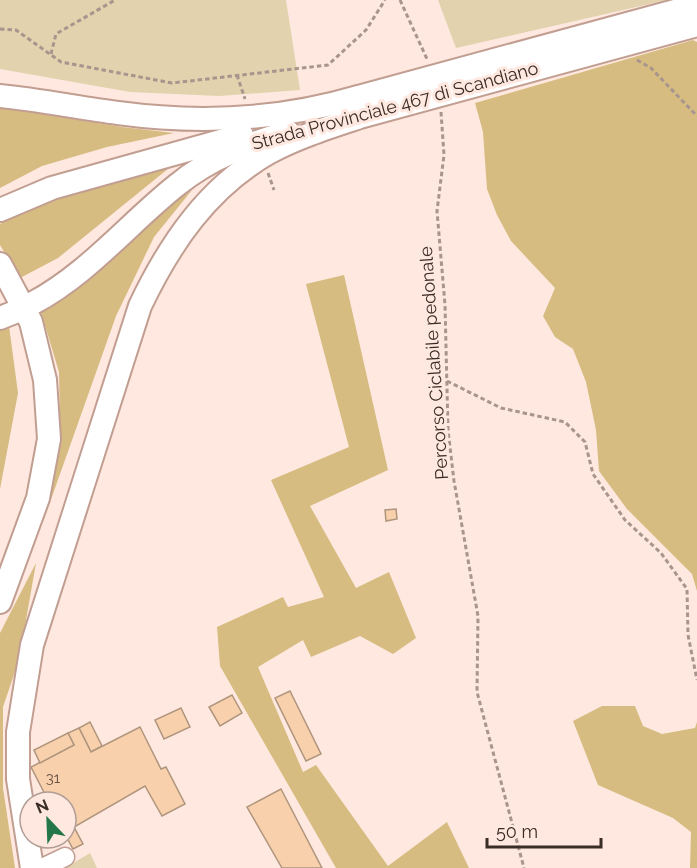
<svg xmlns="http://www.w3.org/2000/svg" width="697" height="868" viewBox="0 0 697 868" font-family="Raleway,sans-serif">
<rect width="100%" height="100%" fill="#ffe8df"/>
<!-- green -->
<g fill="#e2d2ae">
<polygon points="0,0 286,0 300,90 219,96 130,92 0,69"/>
<polygon points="438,0 667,0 456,48"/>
<polygon points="90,853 97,868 65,868"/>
</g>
<!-- forest -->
<g fill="#d6bc80">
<polygon points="693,40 697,42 697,591 692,574 627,509 599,471 596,430 586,382 573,349 555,337 543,316 555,288 511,241 497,215 487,189 483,132 475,103"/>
<polygon points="0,107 122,127 174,133 107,147 42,166 0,188"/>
<path d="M174,164L58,258L20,278L0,245V224C42,196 125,178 174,164Z"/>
<path d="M192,190L154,237L116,316L43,522L60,428L59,372L41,312C98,281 137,226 192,190Z"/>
<polygon points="344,275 388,470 310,506 356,588 389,572 416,638 393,654 360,636 311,657 303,640 258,667 303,772 316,765 388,866 447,822 469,868 336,868 220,666 217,627 283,597 288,607 324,597 271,480 349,447 306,284"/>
<polygon points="9,326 18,393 0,489 0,328"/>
<polygon points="36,563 19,660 3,707 3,788 15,868 0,868 0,633"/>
<polygon points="602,706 635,706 643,726 662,734 695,728 697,722 697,868 690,868 691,832 673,818 598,785 573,721"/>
</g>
<!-- building -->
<g fill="#f8d0ab" stroke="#af957d" stroke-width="1.5">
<polygon points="396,509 397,519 386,521 385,510"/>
<polygon points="290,691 321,754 306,761 275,698"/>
<polygon points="232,695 242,713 220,726 209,707"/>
<polygon points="181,708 190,727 164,739 155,720"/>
<polygon points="90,722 102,746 91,752 79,728"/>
<polygon points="140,727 161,769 166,767 185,804 162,816 145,786 74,827 83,844 73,849 66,836 66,802 49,802 31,767 74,745 68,733 79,728 91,752"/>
<polygon points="68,733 74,745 40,763 34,750"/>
<polygon points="281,789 322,868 282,868 247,807"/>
</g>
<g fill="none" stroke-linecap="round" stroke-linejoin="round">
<!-- minor casing -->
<g stroke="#c19e91" stroke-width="21">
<polyline id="minor" points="42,868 65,857"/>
</g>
<!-- major casing -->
<g stroke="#c19e91" stroke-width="26">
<g id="major">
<path d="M0,96C40,100 79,108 118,113C199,124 280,120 358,97"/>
<polyline points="0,210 52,188 242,135"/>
<polyline points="0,264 31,322 45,380 49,439 38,498 0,602"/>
<path d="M33,303C88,274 129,223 177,185C210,158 248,144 288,132"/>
<polyline points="0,318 15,312"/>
<path d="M32,868L18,779V732L32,645L140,306C170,243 208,187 270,152C298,137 330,127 360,117"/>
</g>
</g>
<!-- path -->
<g stroke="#a8958d" stroke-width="3" stroke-dasharray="4.5 3" stroke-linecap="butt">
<polyline points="400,0 427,59"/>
<polyline points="0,29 16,30 61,62 172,83 328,65 366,30 385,0"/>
<polyline points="51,54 56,34 115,0"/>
<polyline points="637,60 651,68 697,116"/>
<polyline points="237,75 245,99"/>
<polyline points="441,112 444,155 437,211 445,305 448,430 454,481 478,616 477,692 524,868"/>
<polyline points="268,173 274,190"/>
<polyline points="447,381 501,408 565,422 585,442 593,474 625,520 661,553 687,589 688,635 697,680"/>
</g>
<!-- minor -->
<use href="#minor" stroke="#fff" stroke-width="18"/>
<!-- major -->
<use href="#major" stroke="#fff" stroke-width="22"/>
<!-- major-bridge casing -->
<g stroke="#c19e91" stroke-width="26" stroke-linecap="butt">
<g id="major-bridge">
<polyline points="358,97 697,5"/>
<polyline points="360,117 697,25"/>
</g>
</g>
<!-- major-bridge -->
<use href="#major-bridge" stroke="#fff" stroke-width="22"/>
</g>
<g text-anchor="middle" stroke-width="6" stroke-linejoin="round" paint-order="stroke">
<!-- number labels -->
<g font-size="15" fill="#6a5547">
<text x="53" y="783">31</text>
</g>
<!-- street labels -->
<g font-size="18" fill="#3a2c26" stroke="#ffe8df">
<text transform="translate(395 106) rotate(-15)" y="6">Strada Provinciale 467 di Scandiano</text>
<text transform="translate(434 363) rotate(-94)" y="6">Percorso Ciclabile pedonale</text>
</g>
</g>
<!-- north arrow -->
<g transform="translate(48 820) rotate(337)"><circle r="28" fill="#ffe8df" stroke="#b09d95" stroke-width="1.5"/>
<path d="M0-4.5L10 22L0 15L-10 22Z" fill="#237648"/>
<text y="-9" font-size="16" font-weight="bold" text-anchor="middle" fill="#3a2c26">N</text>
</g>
<!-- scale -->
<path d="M487 838v9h114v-9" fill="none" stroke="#3a2c26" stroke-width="3"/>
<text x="496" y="838" font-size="18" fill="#3a2c26" stroke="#ffe8df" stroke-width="4.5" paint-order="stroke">50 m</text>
</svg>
